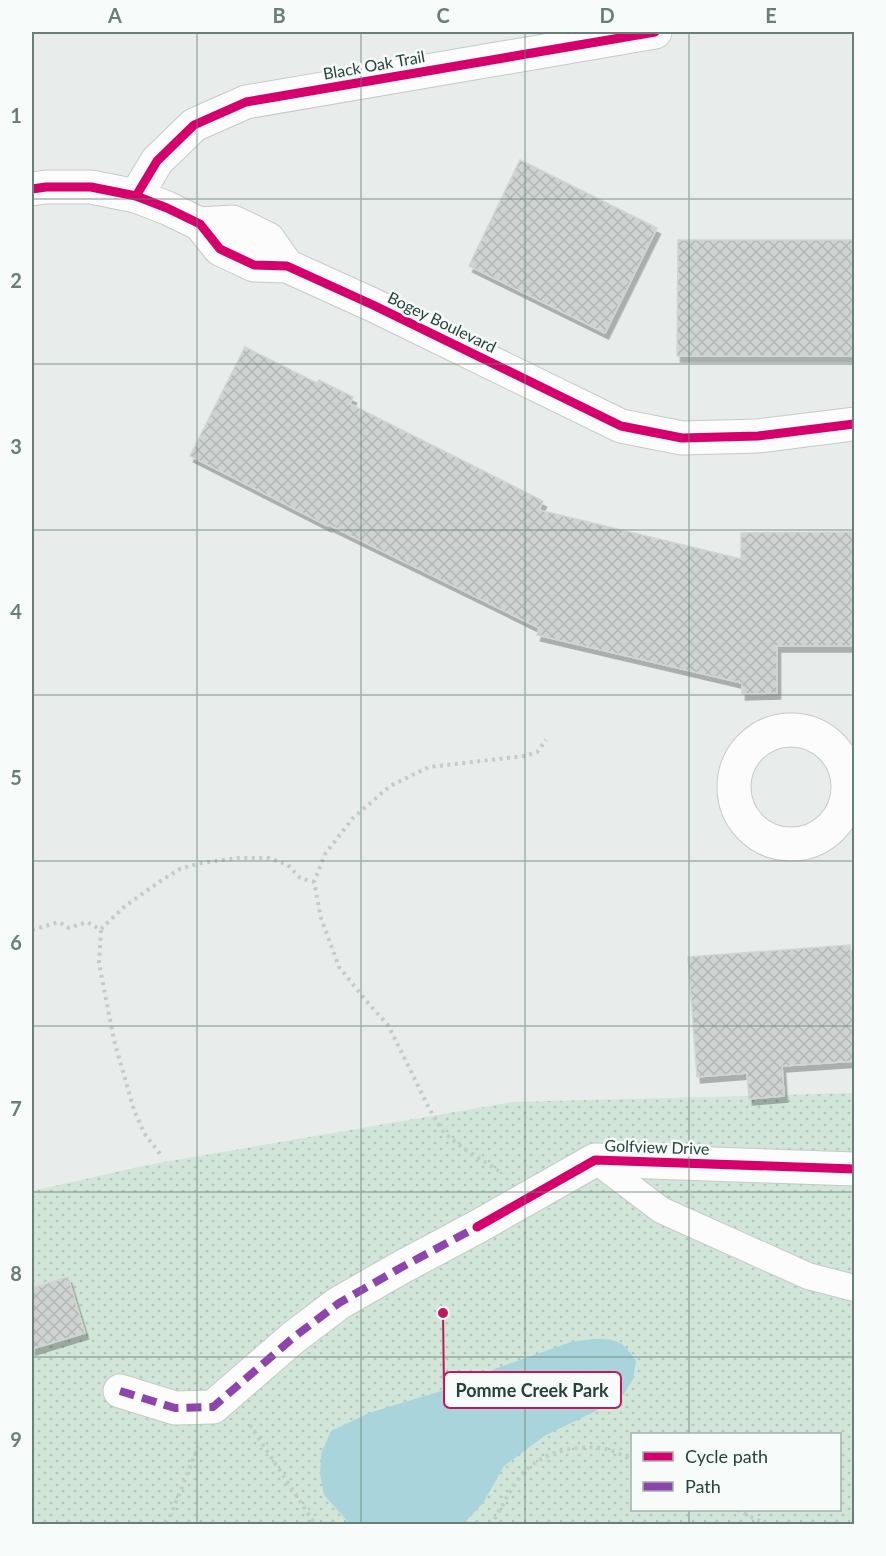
<svg xmlns="http://www.w3.org/2000/svg" width="886" height="1556" viewBox="0 0 886 1556" font-family="Lato,sans-serif">
<defs>
<pattern id="park-dots" width="8" height="8" patternUnits="userSpaceOnUse" patternTransform="scale(1.5)"><rect width="8" height="8" fill="#d1e6d8"/><path d="M2 2h.1M6 6h.1" fill="none" stroke="#b3c6ba" stroke-width="1.8" stroke-linecap="round"/></pattern>
<pattern id="building-cross-hatch" width="8" height="8" patternUnits="userSpaceOnUse" patternTransform="scale(1.5)"><rect width="8" height="8" fill="#cfd4d2"/><path d="M0 0l8 8M0 8l8-8" fill="none" stroke="#b2b7b5"/></pattern>
<filter id="shadow"><feDropShadow dx="3.5" dy="6" stdDeviation="0" flood-color="#0004"/></filter>
</defs>
<rect width="100%" height="100%" fill="#e8edeb"/>
<!-- park -->
<path fill="url(#park-dots)" fill-rule="evenodd" d="M854,1093V1524H32V1191L152,1164L513,1102ZM632,1434H840V1510H632Z"/>
<!-- water -->
<path fill="#a9d4db" d="M593,1339C617,1339 622,1340 636,1361L633,1379L624,1394L592,1413L546,1435L504,1466L483,1503L467,1520L460,1524H350L324,1495L320,1474L321,1454L331,1431L369,1413L451,1388L497,1368L571,1342Z"/>
<!-- building -->
<g fill="url(#building-cross-hatch)" stroke="#d1d6d4" stroke-width="1.5" filter="url(#shadow)">
<polygon points="520,160 657,228 605,333 469,266"/>
<polygon points="678,240 855,240 855,356 677,356"/>
<polygon points="245,347 317,383 319,380 353,397 350,404 543,501 539,510 741,559 741,533 855,532 855,646 777,646 777,693 742,694 742,683 537,635 539,628 329,525 328,526 190,456"/>
<polygon points="850,945 855,1010 855,1061 782,1066 784,1096 749,1099 747,1073 697,1077 688,957"/>
<polygon points="68,1277 85,1333 32,1349 32,1288"/>
</g>
<g fill="none" stroke-linecap="round" stroke-linejoin="round">
<!-- service casing -->
<g stroke="#c5cac8" stroke-width="28">
<polyline id="service" points="595,1160 661,1210 808,1276 854,1288"/>
</g>
<!-- pedestrian casing -->
<g stroke="#c5cac8" stroke-width="35">
<polyline id="pedestrian" points="120,1391 175,1408 213,1407 294,1337 339,1303 402,1267 477,1227"/>
</g>
<!-- minor casing -->
<g stroke="#c5cac8" stroke-width="35">
<g id="minor">
<polyline points="32,189 46,187 91,187 136,196 167,208 200,224 220,249 254,265 287,266 373,305 621,426 682,438 758,436 854,424"/>
<polyline points="136,196 157,161 194,125 246,102 655,32"/>
<polyline points="200,224 233,222 268,239 287,266"/>
<circle cx="791" cy="787" r="57"/>
<polyline points="477,1227 595,1160 854,1169"/>
</g>
</g>
<!-- path -->
<g stroke="#c3ccca" stroke-width="4" stroke-dasharray="3 4.5" stroke-linecap="butt">
<polyline points="101,929 125,906 162,880 180,869 201,863 238,858 269,858 288,865 300,878 314,882"/>
<polyline points="32,930 59,922 69,928 87,922 101,930 99,963 114,1040 134,1110 144,1133 160,1154"/>
<polyline points="499,1171 463,1148 444,1133 430,1110 388,1025 368,1003 339,967 321,918 314,882 325,854 353,818 390,786 429,767 525,756 537,752 546,740"/>
<polyline points="250,1425 315,1524"/>
<polyline points="737,1510 766,1524"/>
<polyline points="167,1524 198,1447"/>
<path d="M489,1524L493,1521C503,1506 511,1487 523,1473C542,1452 579,1443 606,1449C615,1451 624,1456 632,1460"/>
</g>
<!-- service -->
<use href="#service" stroke="#fcfcfc" stroke-width="26"/>
<!-- pedestrian -->
<use href="#pedestrian" stroke="#fcfcfc" stroke-width="33"/>
<!-- minor -->
<use href="#minor" stroke="#fcfcfc" stroke-width="33"/>
<!-- quiet -->
<polyline stroke="#8e44ad" stroke-width="8" stroke-dasharray="15 8" stroke-linecap="butt" points="120,1391 175,1408 213,1407 294,1337 339,1303 402,1267 477,1227"/>
<!-- cycleway casing -->
<g stroke="#f7fbf9" stroke-width="13">
<g id="cycleway">
<polyline points="32,189 46,187 91,187 136,196 167,208 200,224 220,249 254,265 287,266 373,305 621,426 682,438 758,436 854,424"/>
<polyline points="136,196 157,161 194,125 246,102 655,32"/>
<polyline points="477,1227 595,1160 854,1169"/>
</g>
</g>
<!-- cycleway -->
<use href="#cycleway" stroke="#d6006c" stroke-width="9"/>
</g>
<!-- grid -->
<path fill="none" stroke="#697e78" stroke-width="1.5" stroke-opacity="0.55" d="M197,32V1524M361,32V1524M525,32V1524M689,32V1434M32,199H854M32,364H854M32,530H854M32,695H854M32,861H854M32,1026H854M32,1192H854M32,1357H854M689,1510V1524"/>
<g text-anchor="middle" stroke-width="5" stroke-linejoin="round" paint-order="stroke">
<!-- street labels -->
<g font-size="16" fill="#24423a" stroke="#f7fbf9">
<text transform="translate(374 65) rotate(-10)" y="6">Black Oak Trail</text>
<text transform="translate(442 322) rotate(26)" y="6">Bogey Boulevard</text>
<text transform="translate(657 1147) rotate(2)" y="6">Golfview Drive</text>
</g>
</g>
<!-- callouts -->
<path fill="none" stroke="#c2185b" stroke-width="2" d="M443 1313L444 1390"/>
<circle fill="#c2185b" stroke="#f7fbf9" stroke-width="2" cx="443" cy="1313" r="6"/>
<rect fill="#f7fbf9" stroke="#c2185b" stroke-width="2" x="444" y="1372" width="177" height="36" rx="6"/>
<g font-size="18" text-anchor="middle" font-weight="bold" fill="#24423a">
<text x="532" y="1397">Pomme Creek Park</text>
</g>
<!-- border -->
<rect width="886" height="1556" fill="none" stroke="#f7fbf9" stroke-width="66"/>
<!-- legend -->
<rect x="631" y="1433" width="210" height="78" fill="#f7fbf9" stroke="#a3b1ad" stroke-width="1.5"/>
<rect x="643" y="1452" width="30" height="9" fill="#d6006c" stroke="#a3b1ad" stroke-width="1.5"/>
<text x="685" y="1463" font-size="18" fill="#24423a">Cycle path</text>
<rect x="643" y="1482" width="30" height="9" fill="#8e44ad" stroke="#a3b1ad" stroke-width="1.5"/>
<text x="685" y="1493" font-size="18" fill="#24423a">Path</text>
<rect x="33" y="33" width="820" height="1490" fill="none" stroke="#697e78" stroke-width="2"/>
<g font-size="20" text-anchor="middle" font-weight="bold" fill="#697e78">
<text x="115" y="23">A</text>
<text x="279" y="23">B</text>
<text x="443" y="23">C</text>
<text x="607" y="23">D</text>
<text x="771" y="23">E</text>
<text x="16" y="123">1</text>
<text x="16" y="288">2</text>
<text x="16" y="454">3</text>
<text x="16" y="619">4</text>
<text x="16" y="785">5</text>
<text x="16" y="950">6</text>
<text x="16" y="1116">7</text>
<text x="16" y="1281">8</text>
<text x="16" y="1447">9</text>
</g>
</svg>
